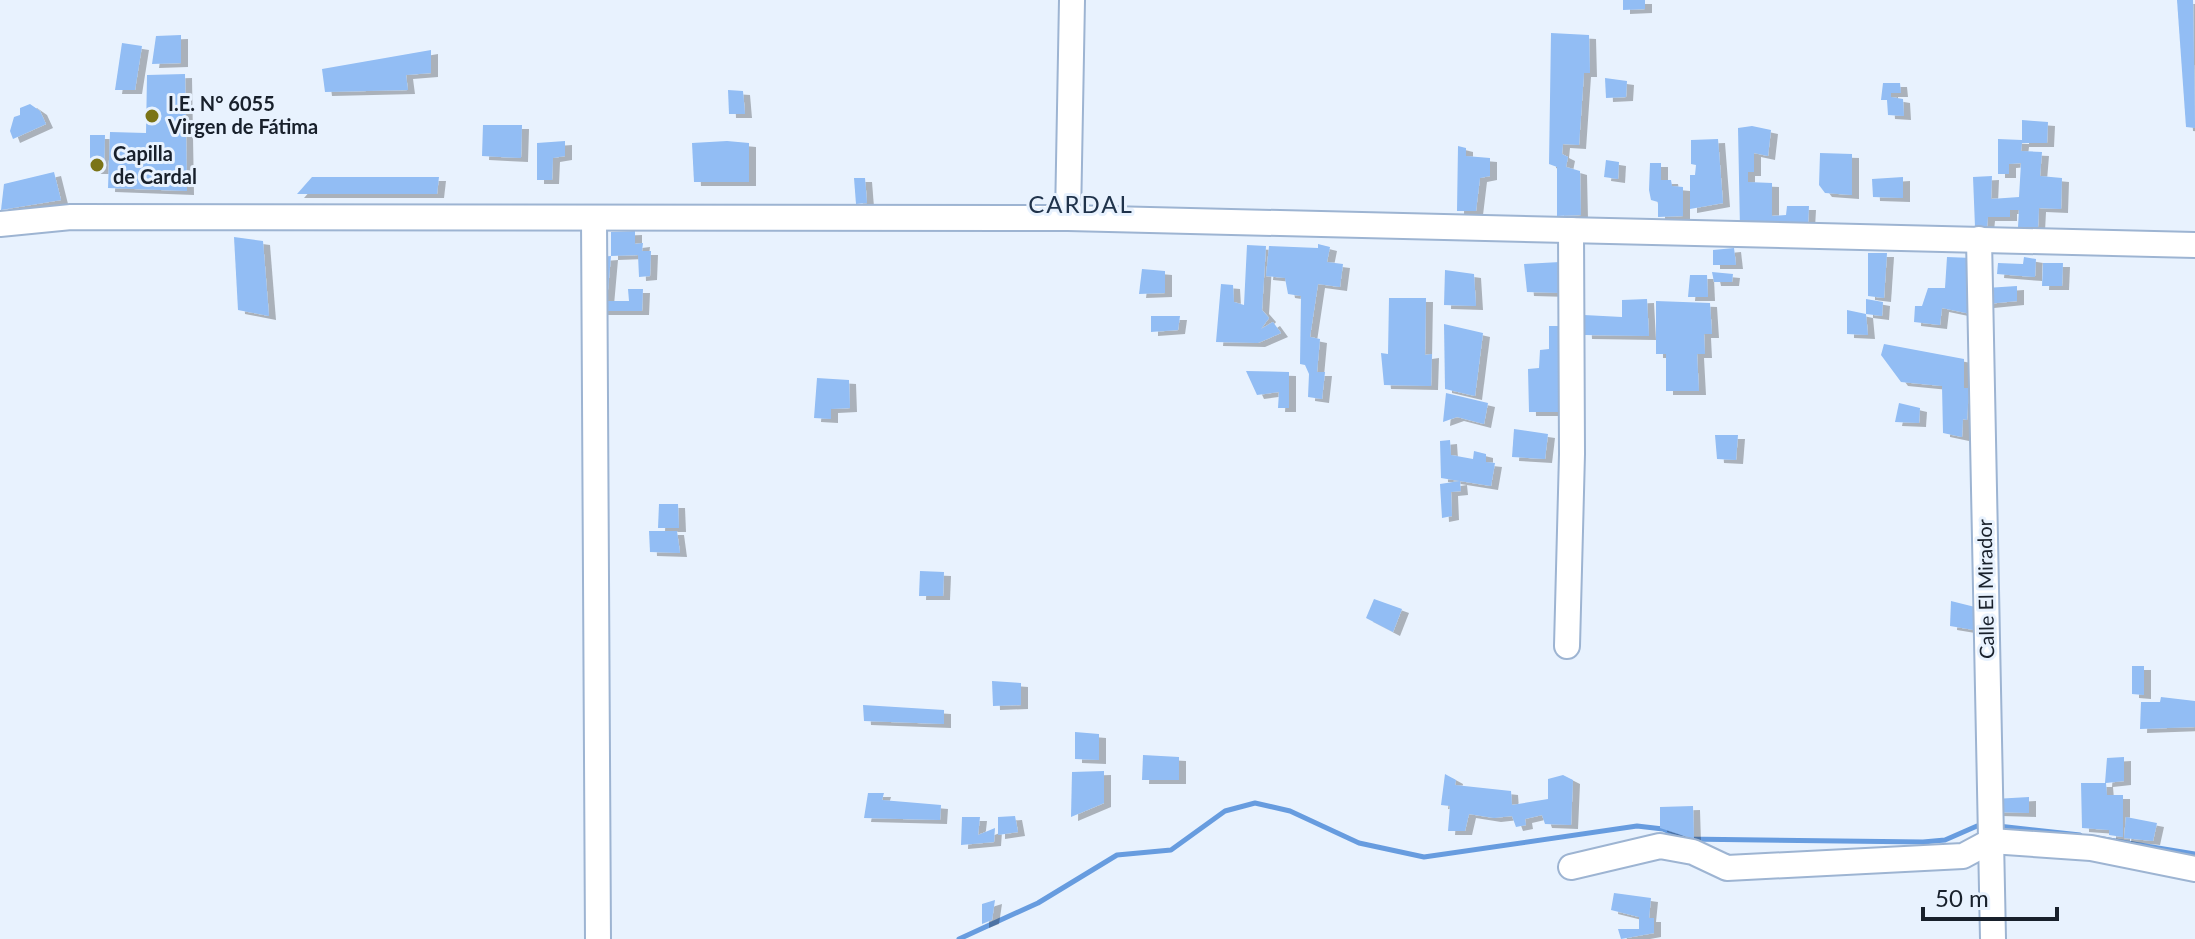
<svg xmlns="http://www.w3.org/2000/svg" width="2195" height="939" viewBox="0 0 2195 939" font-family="Lato,sans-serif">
<defs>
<filter id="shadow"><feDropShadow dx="7" dy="4" stdDeviation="0" flood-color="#0004"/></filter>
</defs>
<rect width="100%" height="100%" fill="#e8f2fe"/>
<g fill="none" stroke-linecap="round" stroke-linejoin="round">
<!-- stream -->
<g stroke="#679cdf" stroke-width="5">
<polyline points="1998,826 2080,835"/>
<polyline points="2097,838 2195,854"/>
<polyline points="959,939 1038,903 1117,855 1171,850 1225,811 1255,803 1290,811 1359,843 1424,857 1637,826 1663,829 1685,839 1923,842 1945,840 1977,826"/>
</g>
</g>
<!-- building -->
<g fill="#92bdf4" filter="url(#shadow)">
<polygon points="1623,0 1645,0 1645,9 1623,10"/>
<polygon points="2177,0 2193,0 2195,128 2186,127"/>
<polygon points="1551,33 1589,35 1590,73 1584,73 1579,145 1563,144 1562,154 1568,157 1566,167 1580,171 1581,215 1557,216 1557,167 1549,164"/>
<polygon points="181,35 181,63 152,64 156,36"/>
<polygon points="122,43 142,46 135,90 115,90"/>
<polygon points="431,50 431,73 406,75 408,90 325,92 322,69"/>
<polygon points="185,74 187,191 108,188 110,132 146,133 147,75"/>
<polygon points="1605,78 1627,81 1626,97 1606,98"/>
<polygon points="1883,83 1900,83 1901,93 1891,93 1891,97 1903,99 1904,116 1888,115 1887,100 1881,100"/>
<polygon points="728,90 743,91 745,114 729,114"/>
<polygon points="30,104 40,111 46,124 13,139 10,131 14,117 20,115 20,108"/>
<polygon points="2022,120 2048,122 2047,143 2022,143 2021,151 2042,152 2040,176 2062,178 2061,209 2039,208 2038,227 2018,227 2019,210 2010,210 2010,217 1988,217 1987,227 1975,227 1973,177 1992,176 1991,199 2019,197 2021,163 2009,164 2009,174 1998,174 1998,139 2022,140"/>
<polygon points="483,125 522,125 521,158 482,156"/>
<polygon points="1752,126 1771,130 1768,156 1754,153 1754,172 1748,172 1748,182 1772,183 1772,216 1786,215 1787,206 1809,206 1808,224 1740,229 1738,128"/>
<polygon points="90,135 105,135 104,170 90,170"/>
<polygon points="1718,139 1723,203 1690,209 1690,175 1695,175 1696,165 1691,164 1691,140"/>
<polygon points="565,141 565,156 553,158 552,180 537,180 537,143"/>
<polygon points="727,141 749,143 749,182 694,182 692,143"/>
<polygon points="1458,146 1466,148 1466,156 1490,158 1490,176 1480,178 1476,211 1457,211"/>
<polygon points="1820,153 1852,154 1852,195 1825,193 1819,185"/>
<polygon points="1606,160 1619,162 1618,179 1604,177"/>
<polygon points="1650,163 1661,163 1661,180 1671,180 1672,186 1683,187 1683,216 1658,217 1658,202 1651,200 1649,190"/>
<polygon points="54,172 61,200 1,210 4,184"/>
<polygon points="312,177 439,177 437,194 297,194"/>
<polygon points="1903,177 1903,198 1873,197 1872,179"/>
<polygon points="854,178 865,178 867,203 856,204"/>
<polygon points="635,231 635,244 643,243 642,251 651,251 650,276 639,277 638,255 611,256 611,232"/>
<polygon points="234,237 263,241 269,316 238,310"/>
<polygon points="1318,244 1330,247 1327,262 1343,264 1340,287 1318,284 1310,337 1320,339 1317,372 1325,372 1322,399 1308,397 1309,374 1305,365 1300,364 1301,296 1288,294 1285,278 1266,276 1269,246 1318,248"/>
<polygon points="1247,245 1266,246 1262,310 1269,318 1261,329 1273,322 1281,333 1258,343 1216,342 1221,284 1233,285 1234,302 1244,305"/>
<polygon points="1734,248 1736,265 1713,265 1713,250"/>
<polygon points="1868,253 1887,253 1884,298 1868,296"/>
<polygon points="611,256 607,301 629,301 628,289 643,289 642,311 597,311 598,257"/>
<polygon points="1947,257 1972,258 1971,314 1942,308 1940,325 1914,322 1915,306 1922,306 1928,288 1945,288"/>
<polygon points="2024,257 2036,259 2035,277 1997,274 1998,263 2023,264"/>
<polygon points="1560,262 1561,293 1527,292 1524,264"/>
<polygon points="2043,263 2063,263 2062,286 2042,286"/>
<polygon points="1142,269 1165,271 1165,293 1139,294"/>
<polygon points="1445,270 1474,274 1476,306 1444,305"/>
<polygon points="1712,272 1733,274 1732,282 1714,282"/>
<polygon points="1690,275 1707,275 1708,297 1688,297"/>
<polygon points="2017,286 2017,301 1987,304 1986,288"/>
<polygon points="1389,298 1426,298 1425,355 1432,354 1431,386 1384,385 1381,353 1388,354"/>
<polygon points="1647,299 1649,336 1585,335 1584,315 1622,317 1622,300"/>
<polygon points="1866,299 1883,302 1882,316 1866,314"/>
<polygon points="1656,301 1710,303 1712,334 1704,334 1705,354 1697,354 1699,391 1666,391 1666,354 1656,354"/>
<polygon points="1847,310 1866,314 1868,335 1847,334"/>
<polygon points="1151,316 1180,316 1178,330 1151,332"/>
<polygon points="1444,324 1483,333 1475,396 1445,389"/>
<polygon points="1549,326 1564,326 1563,412 1529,412 1528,369 1539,368 1540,350 1549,349"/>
<polygon points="1884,344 1964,359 1964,388 1969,388 1967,420 1963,419 1962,437 1943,433 1942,386 1901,382 1881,355"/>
<polygon points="1246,371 1289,372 1289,408 1278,408 1279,392 1257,395"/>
<polygon points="817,378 849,380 850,408 831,409 831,419 814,418"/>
<polygon points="1446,393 1488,403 1484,424 1457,417 1443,422"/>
<polygon points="1899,403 1920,408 1919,423 1895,422"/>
<polygon points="1514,429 1548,434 1545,459 1512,457"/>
<polygon points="1715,435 1738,435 1736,460 1717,459"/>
<polygon points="1450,440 1451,455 1473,459 1474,451 1486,454 1486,462 1495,463 1491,486 1441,478 1440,441"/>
<polygon points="1460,481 1461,491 1451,492 1452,516 1442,518 1440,484"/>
<polygon points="659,504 678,504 679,528 658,528"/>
<polygon points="649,531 677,531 680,553 650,552"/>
<polygon points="920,571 944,572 943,596 919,596"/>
<polygon points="1374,599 1402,609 1393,632 1366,618"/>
<polygon points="1951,601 1975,607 1974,630 1950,626"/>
<polygon points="2132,666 2144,666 2144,695 2132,694"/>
<polygon points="992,681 1021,683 1021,705 993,706"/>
<polygon points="2161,697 2195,701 2195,727 2140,729 2141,702 2160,702"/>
<polygon points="863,705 944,710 944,724 864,721"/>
<polygon points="1075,732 1099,734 1099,760 1075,759"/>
<polygon points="1143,755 1179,757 1179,780 1142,780"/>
<polygon points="2124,757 2124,781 2106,783 2107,795 2123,795 2123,837 2109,835 2109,830 2082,828 2081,783 2105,783 2107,758"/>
<polygon points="1104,771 1104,803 1071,817 1072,772"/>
<polygon points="1445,774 1456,780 1455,785 1511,791 1512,805 1548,799 1548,779 1563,775 1573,780 1571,825 1545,824 1542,815 1525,819 1526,825 1516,827 1512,816 1494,818 1469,814 1465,831 1448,831 1450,806 1441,805"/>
<polygon points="868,793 884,793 882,800 941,805 940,820 864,818"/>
<polygon points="2029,797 2029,813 1995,812 1994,799"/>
<polygon points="1693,806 1694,839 1660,828 1660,807"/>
<polygon points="1015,816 1018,832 998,835 998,817"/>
<polygon points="962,817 980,817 978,835 995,828 994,842 961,845"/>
<polygon points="2126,817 2157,823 2153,841 2124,838"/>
<polygon points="1614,893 1651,898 1649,918 1654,918 1654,933 1621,939 1618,929 1639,929 1639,917 1611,910"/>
<polygon points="995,900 992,920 982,924 982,904"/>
</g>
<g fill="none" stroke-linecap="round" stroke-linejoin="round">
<!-- minor casing -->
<g stroke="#9db4d2" stroke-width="28">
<g id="minor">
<polyline points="594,218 598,939"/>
<polyline points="1068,218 1072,0"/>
<polyline points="0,224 71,217 1068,218 2195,245"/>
<polyline points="1979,239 1993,939"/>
<polyline points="1567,646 1572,454 1571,230"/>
<polyline points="1571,867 1660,846 1693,852 1727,868 1963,856 1991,841 2091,848 2195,869"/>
</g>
</g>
<!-- minor -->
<use href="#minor" stroke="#fff" stroke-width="24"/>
</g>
<!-- markers -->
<g fill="#7b7417" stroke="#e8f2fe" stroke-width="3">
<circle cx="152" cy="116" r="8"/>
<circle cx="97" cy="165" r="8"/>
</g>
<g text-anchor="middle" stroke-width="6" stroke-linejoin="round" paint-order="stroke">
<!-- poi labels -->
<g font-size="20" font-weight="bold" fill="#18202b" stroke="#e8f2fe" text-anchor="start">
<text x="168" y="111">I.E. N° 6055<tspan x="168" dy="23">Virgen de Fátima</tspan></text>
<text x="113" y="161">Capilla<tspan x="113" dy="23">de Cardal</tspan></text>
</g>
<!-- street labels -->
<g font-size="20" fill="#18202b" stroke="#e8f2fe">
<text transform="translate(1986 589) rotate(-91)" y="7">Calle El Mirador</text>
</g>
<!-- quarter labels -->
<g font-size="24" letter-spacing="2" fill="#1f324a" stroke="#e8f2fe">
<text x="1081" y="213">CARDAL</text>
</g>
</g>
<!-- scale -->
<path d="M1923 907v12h134v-12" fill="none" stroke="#18202b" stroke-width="4"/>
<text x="1935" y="907" font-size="24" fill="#18202b" stroke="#e8f2fe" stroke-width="6" paint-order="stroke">50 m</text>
</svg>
